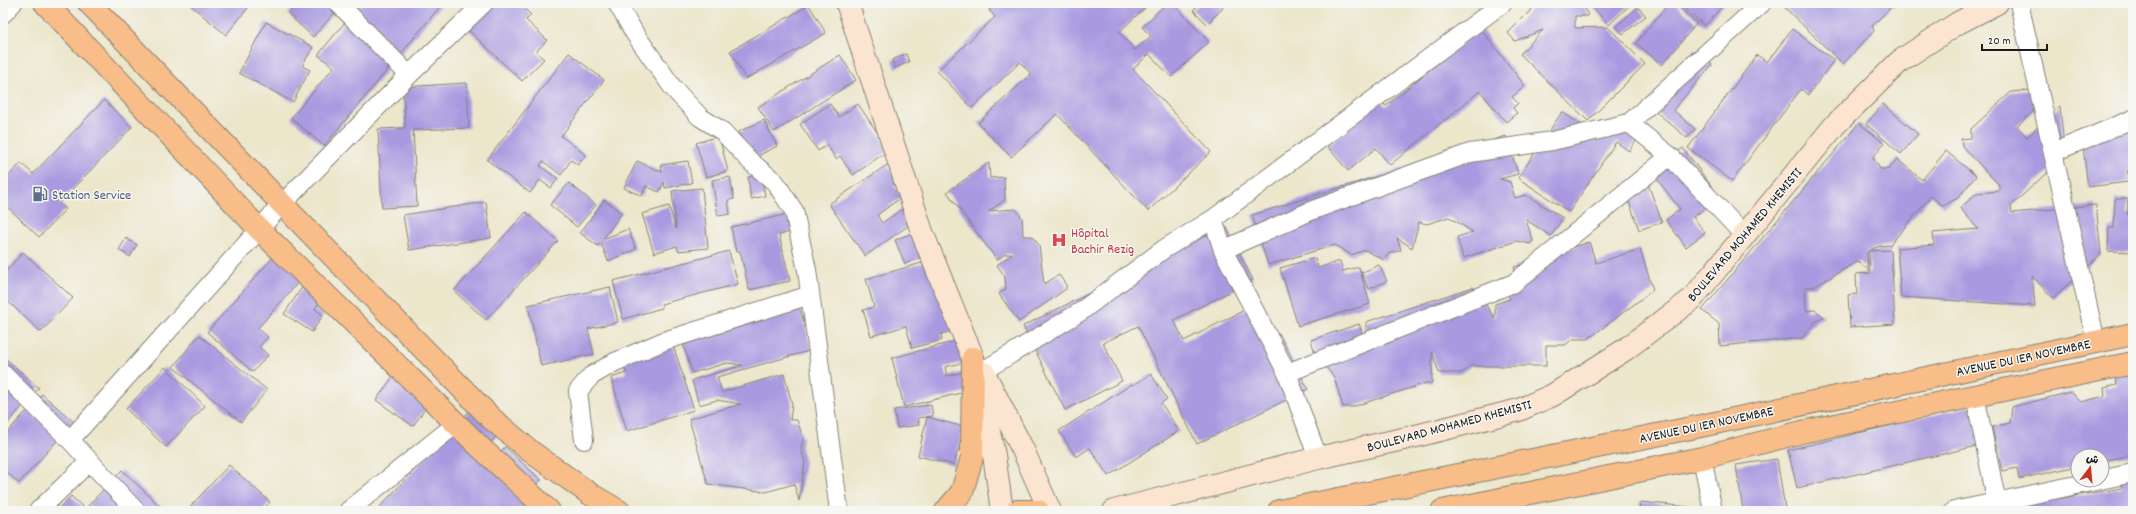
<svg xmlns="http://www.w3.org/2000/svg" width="2136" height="514" viewBox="0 0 2136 514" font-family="Dekko,'Playpen Sans Arabic',sans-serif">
<rect width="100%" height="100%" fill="#f6f6f2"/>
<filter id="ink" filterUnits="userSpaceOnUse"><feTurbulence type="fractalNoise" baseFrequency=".025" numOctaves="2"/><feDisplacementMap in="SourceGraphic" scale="8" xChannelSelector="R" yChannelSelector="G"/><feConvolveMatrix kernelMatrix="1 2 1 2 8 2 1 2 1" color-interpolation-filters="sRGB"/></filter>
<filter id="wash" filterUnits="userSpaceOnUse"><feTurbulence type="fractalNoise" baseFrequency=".012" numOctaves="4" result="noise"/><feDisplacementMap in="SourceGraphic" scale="16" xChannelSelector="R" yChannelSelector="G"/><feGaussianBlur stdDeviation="0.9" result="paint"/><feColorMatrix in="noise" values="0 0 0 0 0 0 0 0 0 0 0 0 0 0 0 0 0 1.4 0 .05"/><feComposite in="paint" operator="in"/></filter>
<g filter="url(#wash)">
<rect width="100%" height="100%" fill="#ece6cb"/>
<g id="blocks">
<!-- building -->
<g fill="#a899e0">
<polygon points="188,3 252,3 226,35"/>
<polygon points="295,3 343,3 313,37 288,14 296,4"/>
<polygon points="361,3 443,3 324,146 291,118 334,67 318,55"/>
<polygon points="484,3 519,3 531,15 526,20 547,40 536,52 544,59 522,81 463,25"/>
<polygon points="997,3 1145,3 1148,5 1119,32 1135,50 1151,36 1142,27 1167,3 1173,3 1209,42 1171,77 1149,54 1133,69 1211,152 1148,211 1057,114 1011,157 978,123 1031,74 1020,62 972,108 937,71 995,17 989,10"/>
<polygon points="1201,3 1218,3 1223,8 1207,24 1193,10"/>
<polygon points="1538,3 1583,3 1588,16 1575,16 1575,28 1608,27 1645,64 1588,121 1520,54 1543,30 1515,41 1508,33"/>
<polygon points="1589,3 1632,3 1609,25"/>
<polygon points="1669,3 1674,3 1697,23 1662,65 1636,43"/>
<polygon points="1678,3 1725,3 1705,26"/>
<polygon points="1782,3 1899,3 1891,7 1872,26 1874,31 1843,64 1781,4"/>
<polygon points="809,5 826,33 746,79 730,51"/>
<polygon points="1638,7 1646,16 1623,34 1616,26"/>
<polygon points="266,22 313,47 302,66 310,70 293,102 239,73"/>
<polygon points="1480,28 1525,86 1512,97 1518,103 1513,108 1517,113 1506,122 1480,91 1390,165 1376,148 1348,171 1327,146 1381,101 1386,106"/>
<polygon points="1792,29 1834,60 1808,95 1801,89 1732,181 1688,148 1757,55 1767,62"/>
<polygon points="1694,50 1712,65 1673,110 1695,129 1687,138 1647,104"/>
<polygon points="569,53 604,80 561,136 586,155 578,165 571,160 561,175 543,161 540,166 558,179 551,188 540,180 530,193 487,160"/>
<polygon points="906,54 909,62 895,68 892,60"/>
<polygon points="840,55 856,80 774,132 758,107"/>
<polygon points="467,83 469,128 413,130 417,206 382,208 378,129 405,128 403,87"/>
<polygon points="2031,90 2042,103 2017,126 2027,137 2060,106 2064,146 2055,165 2011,206 2012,213 2096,205 2101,254 2053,298 2032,276 2035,306 1901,297 1897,248 1934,245 1933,233 1978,229 1960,208 1977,193 1999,191 1999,185 1962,146 1961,139 1971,138 1971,129 2011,92"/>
<polygon points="104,100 132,127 59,203 66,209 39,237 3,203 3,182 21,163 33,174"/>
<polygon points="830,104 839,117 858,104 889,150 853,175 840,156 836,159 827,145 818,151 800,124"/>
<polygon points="1883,104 1918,134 1901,154 1866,124"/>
<polygon points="1562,112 1600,137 1611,121 1637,139 1629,151 1616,142 1569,212 1518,178"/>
<polygon points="764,120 777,146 752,159 738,132"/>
<polygon points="1859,123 1884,143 1873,157 1880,169 1889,169 1897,159 1922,180 1946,151 1976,176 1958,198 1943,206 1931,196 1890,245 1879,246 1869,251 1891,250 1895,324 1850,327 1848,295 1857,294 1856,274 1870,273 1869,251 1867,252 1868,270 1858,261 1814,287 1805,287 1806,311 1815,310 1824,317 1815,322 1802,338 1720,346 1719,324 1702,310"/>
<polygon points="2133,125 2133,170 2127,171 2128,182 2088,187 2081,131"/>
<polygon points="719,136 728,171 706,177 696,143"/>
<polygon points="1506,136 1518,174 1500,179 1510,182 1515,198 1526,195 1563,218 1551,236 1526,220 1533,241 1530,244 1517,241 1463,258 1457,237 1473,232 1449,217 1427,224 1419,222 1412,248 1397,238 1401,250 1388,254 1384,260 1365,250 1351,255 1335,245 1268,265 1252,215"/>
<polygon points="1683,148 1720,198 1693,217 1705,233 1686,247 1666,220 1680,209 1651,171"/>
<polygon points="637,161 662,172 661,165 688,161 692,183 665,188 664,182 659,192 646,186 642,196 624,188"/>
<polygon points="989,163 990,178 1004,177 1005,200 989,211 1016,209 1022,218 1023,236 1032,236 1039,245 1044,284 1059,275 1066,285 1066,289 1019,322 999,294 1006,289 1005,277 997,265 1012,254 1005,254 997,260 947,192"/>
<polygon points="887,165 898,181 893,184 902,197 877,215 882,223 908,205 918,219 865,256 829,204"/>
<polygon points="761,174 765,196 751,199 748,177"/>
<polygon points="1645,176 1662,222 1639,230 1623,184"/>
<polygon points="730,177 734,199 728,200 730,214 718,216 712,180"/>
<polygon points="569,183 596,205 577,227 550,205"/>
<polygon points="702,188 708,248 678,251 677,246 654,253 642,214 669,206 676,229 672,191"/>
<polygon points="2115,199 2128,199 2127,214 2133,214 2133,252 2108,251 2109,228 2114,228"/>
<polygon points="604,200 622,213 603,239 628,229 636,249 608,261 601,243 598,246 580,233"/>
<polygon points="486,202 491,238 409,250 403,215"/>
<polygon points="526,212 558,241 486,320 454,291"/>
<polygon points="793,213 797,230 779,235 790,281 749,290 740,251 736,252 731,227"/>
<polygon points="1226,226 1253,280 1174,320 1184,341 1258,303 1274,335 1279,333 1308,389 1197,444 1138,326 1103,343 1122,381 1065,410 1023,326"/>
<polygon points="925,228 934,252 905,264 895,240"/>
<polygon points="126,238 137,245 130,257 119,250"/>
<polygon points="1589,242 1596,263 1640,249 1653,290 1588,339 1573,339 1565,345 1546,345 1546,366 1473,366 1473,364 1462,373 1439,373 1432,352 1432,383 1426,383 1352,407 1343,407 1334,377 1315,353 1311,340 1359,324 1366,344 1366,322 1473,287 1495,318 1495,304 1510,299 1507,289 1520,285 1514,267"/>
<polygon points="729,251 738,284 661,304 662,308 623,319 613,281"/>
<polygon points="23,252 73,298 41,332 3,297 3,274"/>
<polygon points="275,255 302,278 258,328 268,337 259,347 268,355 253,372 207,332"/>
<polygon points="939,258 963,328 941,334 942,340 912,348 906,326 871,336 863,310 874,307 866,279"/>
<polygon points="1315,258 1318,268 1340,261 1343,271 1359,267 1370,304 1298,326 1280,268"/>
<polygon points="1379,265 1387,281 1369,289 1361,273"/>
<polygon points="303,286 322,298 315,309 323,315 312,332 284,314"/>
<polygon points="610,287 618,322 588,329 594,354 541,366 528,305"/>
<polygon points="798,302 812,350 717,377 722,392 784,374 792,404 790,420 797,420 803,438 801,449 805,462 799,501 794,484 766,492 708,484 689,419 741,404 717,400 699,405 692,380 743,365 727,363 692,373 682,340"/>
<polygon points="199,335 267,390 241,422 173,367"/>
<polygon points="964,339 969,361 945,367 947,376 964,372 969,391 904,407 892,358"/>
<polygon points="673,345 694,410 627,431 611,378 626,373 623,361"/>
<polygon points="3,356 39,388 3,428"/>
<polygon points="165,367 205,406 166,447 126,409"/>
<polygon points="2133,367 2133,455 2102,461 2102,456 2078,456 2078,466 2019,479 2017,468 2002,471 1992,427 2010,423 2012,407 2071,392 2081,402 2105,396 2104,388 2117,385 2114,372"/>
<polygon points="1151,374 1167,399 1161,403 1179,431 1108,476 1090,448 1076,457 1059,431 1132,384 1133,385"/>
<polygon points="393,377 429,403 413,426 376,400"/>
<polygon points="42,394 74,422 19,483 3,469 3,437"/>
<polygon points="1984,403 1994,442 1797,488 1788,450"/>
<polygon points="931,405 933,416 918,418 919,425 897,428 894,410"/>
<polygon points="471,409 498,435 487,446 497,455 505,447 541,480 534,487 560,511 376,511"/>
<polygon points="927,417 964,427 954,465 918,456"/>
<polygon points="1777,459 1785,508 1765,511 1743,511 1736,465"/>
<polygon points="229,465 270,502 262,511 190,511 188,509"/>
<polygon points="2133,468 2133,511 1985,511 2122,488 2119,470"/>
<polygon points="122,470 161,507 157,511 56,511 71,496 85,509"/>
<polygon points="1640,502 1690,507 1690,511 1639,511"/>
</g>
</g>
</g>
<g filter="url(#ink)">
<use href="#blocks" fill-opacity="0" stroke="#848174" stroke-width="1"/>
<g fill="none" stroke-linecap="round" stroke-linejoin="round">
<!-- street casing -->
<g stroke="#848174" stroke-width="20">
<g id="street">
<polyline points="338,3 409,75"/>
<polyline points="617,3 635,34 673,88 700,117 722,131 751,162 775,182 794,211 807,270 839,511"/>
<polyline points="2019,3 2096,342"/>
<polyline points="3,14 13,3"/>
<polyline points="1629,123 1670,156 1744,235"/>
<polyline points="2054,152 2133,119"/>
<polyline points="1213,219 1223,250 1287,373 1318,458"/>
<polyline points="1223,250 1313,210 1470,153 1552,141 1629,123 1762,3"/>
<polyline points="983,371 1080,312 1164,249 1213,219 1503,3"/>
<polyline points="1287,373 1514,283 1670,156"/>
<polyline points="3,374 70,440 136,511"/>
<polyline points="1975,396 1997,503"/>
<polyline points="70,440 282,204 409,75 484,3"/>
<polyline points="584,440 578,391 591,376 615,362 664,341 810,295"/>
<polyline points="1702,458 1713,511"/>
<polyline points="38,511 90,461"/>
<polyline points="348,511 456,424"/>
<polyline points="1954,511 2133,473"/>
</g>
</g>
<!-- secondary casing -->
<g stroke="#848174" stroke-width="24">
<g id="secondary">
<polyline points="847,3 922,232 973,358 994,455 1002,511"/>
<polyline points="984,373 1023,450 1050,511"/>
<polyline points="1114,511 1318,458 1412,437 1519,410 1553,395 1626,349 1692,299 1835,125 1900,61 1958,23 1997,3"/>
</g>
</g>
<!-- primary casing -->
<g stroke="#848174" stroke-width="24">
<g id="primary">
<polyline points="45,3 259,229 481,448 549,511"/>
<polyline points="89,3 282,204 491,418 530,451 590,494 619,511"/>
<polyline points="946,511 962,492 972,457 973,358"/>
<polyline points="1017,511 1038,511"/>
<polyline points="1279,511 1696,427 2133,334"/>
<polyline points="1442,511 1702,458 1802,432 2133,363"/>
</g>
</g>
<!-- street -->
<use href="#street" stroke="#fff" stroke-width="18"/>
<!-- secondary -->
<use href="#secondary" stroke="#fce5d0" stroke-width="22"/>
<!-- primary -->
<use href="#primary" stroke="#f8bd89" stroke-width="22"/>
</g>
</g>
<!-- icons -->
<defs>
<g id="fuel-bare" transform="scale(1.2)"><path d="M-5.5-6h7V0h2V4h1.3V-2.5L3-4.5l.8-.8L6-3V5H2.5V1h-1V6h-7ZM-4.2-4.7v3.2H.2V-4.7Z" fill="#5c6f8a" stroke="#f6f6f2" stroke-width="2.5" paint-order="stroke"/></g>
<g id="hospital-bare" transform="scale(1.2)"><path d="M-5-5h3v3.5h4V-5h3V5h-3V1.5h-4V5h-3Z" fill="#e0444e" stroke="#f6f6f2" stroke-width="2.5" paint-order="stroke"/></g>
</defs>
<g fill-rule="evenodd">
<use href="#fuel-bare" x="40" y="194"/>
<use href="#hospital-bare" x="1059" y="240"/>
</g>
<g text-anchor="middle" stroke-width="3" stroke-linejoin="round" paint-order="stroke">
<!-- service labels -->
<g font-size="14" fill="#4e5e75" stroke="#f6f6f2" text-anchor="start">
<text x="52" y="199">Station Service</text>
</g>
<!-- health labels -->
<g font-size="14" fill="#be3a42" stroke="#f6f6f2" text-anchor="start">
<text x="1071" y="237">Hôpital<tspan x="1071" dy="16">Bachir Rezig</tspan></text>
</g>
<!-- street labels -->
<g font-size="14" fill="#1c1c1c" stroke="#f6f6f2">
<text transform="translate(1744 234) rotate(-50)" y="5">BOULEVARD MOHAMED KHEMISTI</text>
<text transform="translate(2023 357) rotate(-12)" y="5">AVENUE DU 1ER NOVEMBRE</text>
<text transform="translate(1706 424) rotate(-12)" y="5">AVENUE DU 1ER NOVEMBRE</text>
<text transform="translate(1449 425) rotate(-15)" y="5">BOULEVARD MOHAMED KHEMISTI</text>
</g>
</g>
<!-- margin -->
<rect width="2136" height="514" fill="none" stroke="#f6f6f2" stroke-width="16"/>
<!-- north arrow -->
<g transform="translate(2090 468) rotate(16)"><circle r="19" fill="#f6f6f2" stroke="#9f9f9c"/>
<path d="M0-3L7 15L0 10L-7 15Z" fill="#c8321e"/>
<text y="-6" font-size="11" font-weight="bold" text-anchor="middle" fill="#1c1c1c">ش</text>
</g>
<!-- scale -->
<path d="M1982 44v6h65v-6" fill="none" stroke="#1c1c1c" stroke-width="2"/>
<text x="1988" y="44" font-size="12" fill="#1c1c1c" stroke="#f6f6f2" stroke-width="3" paint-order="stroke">20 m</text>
</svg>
